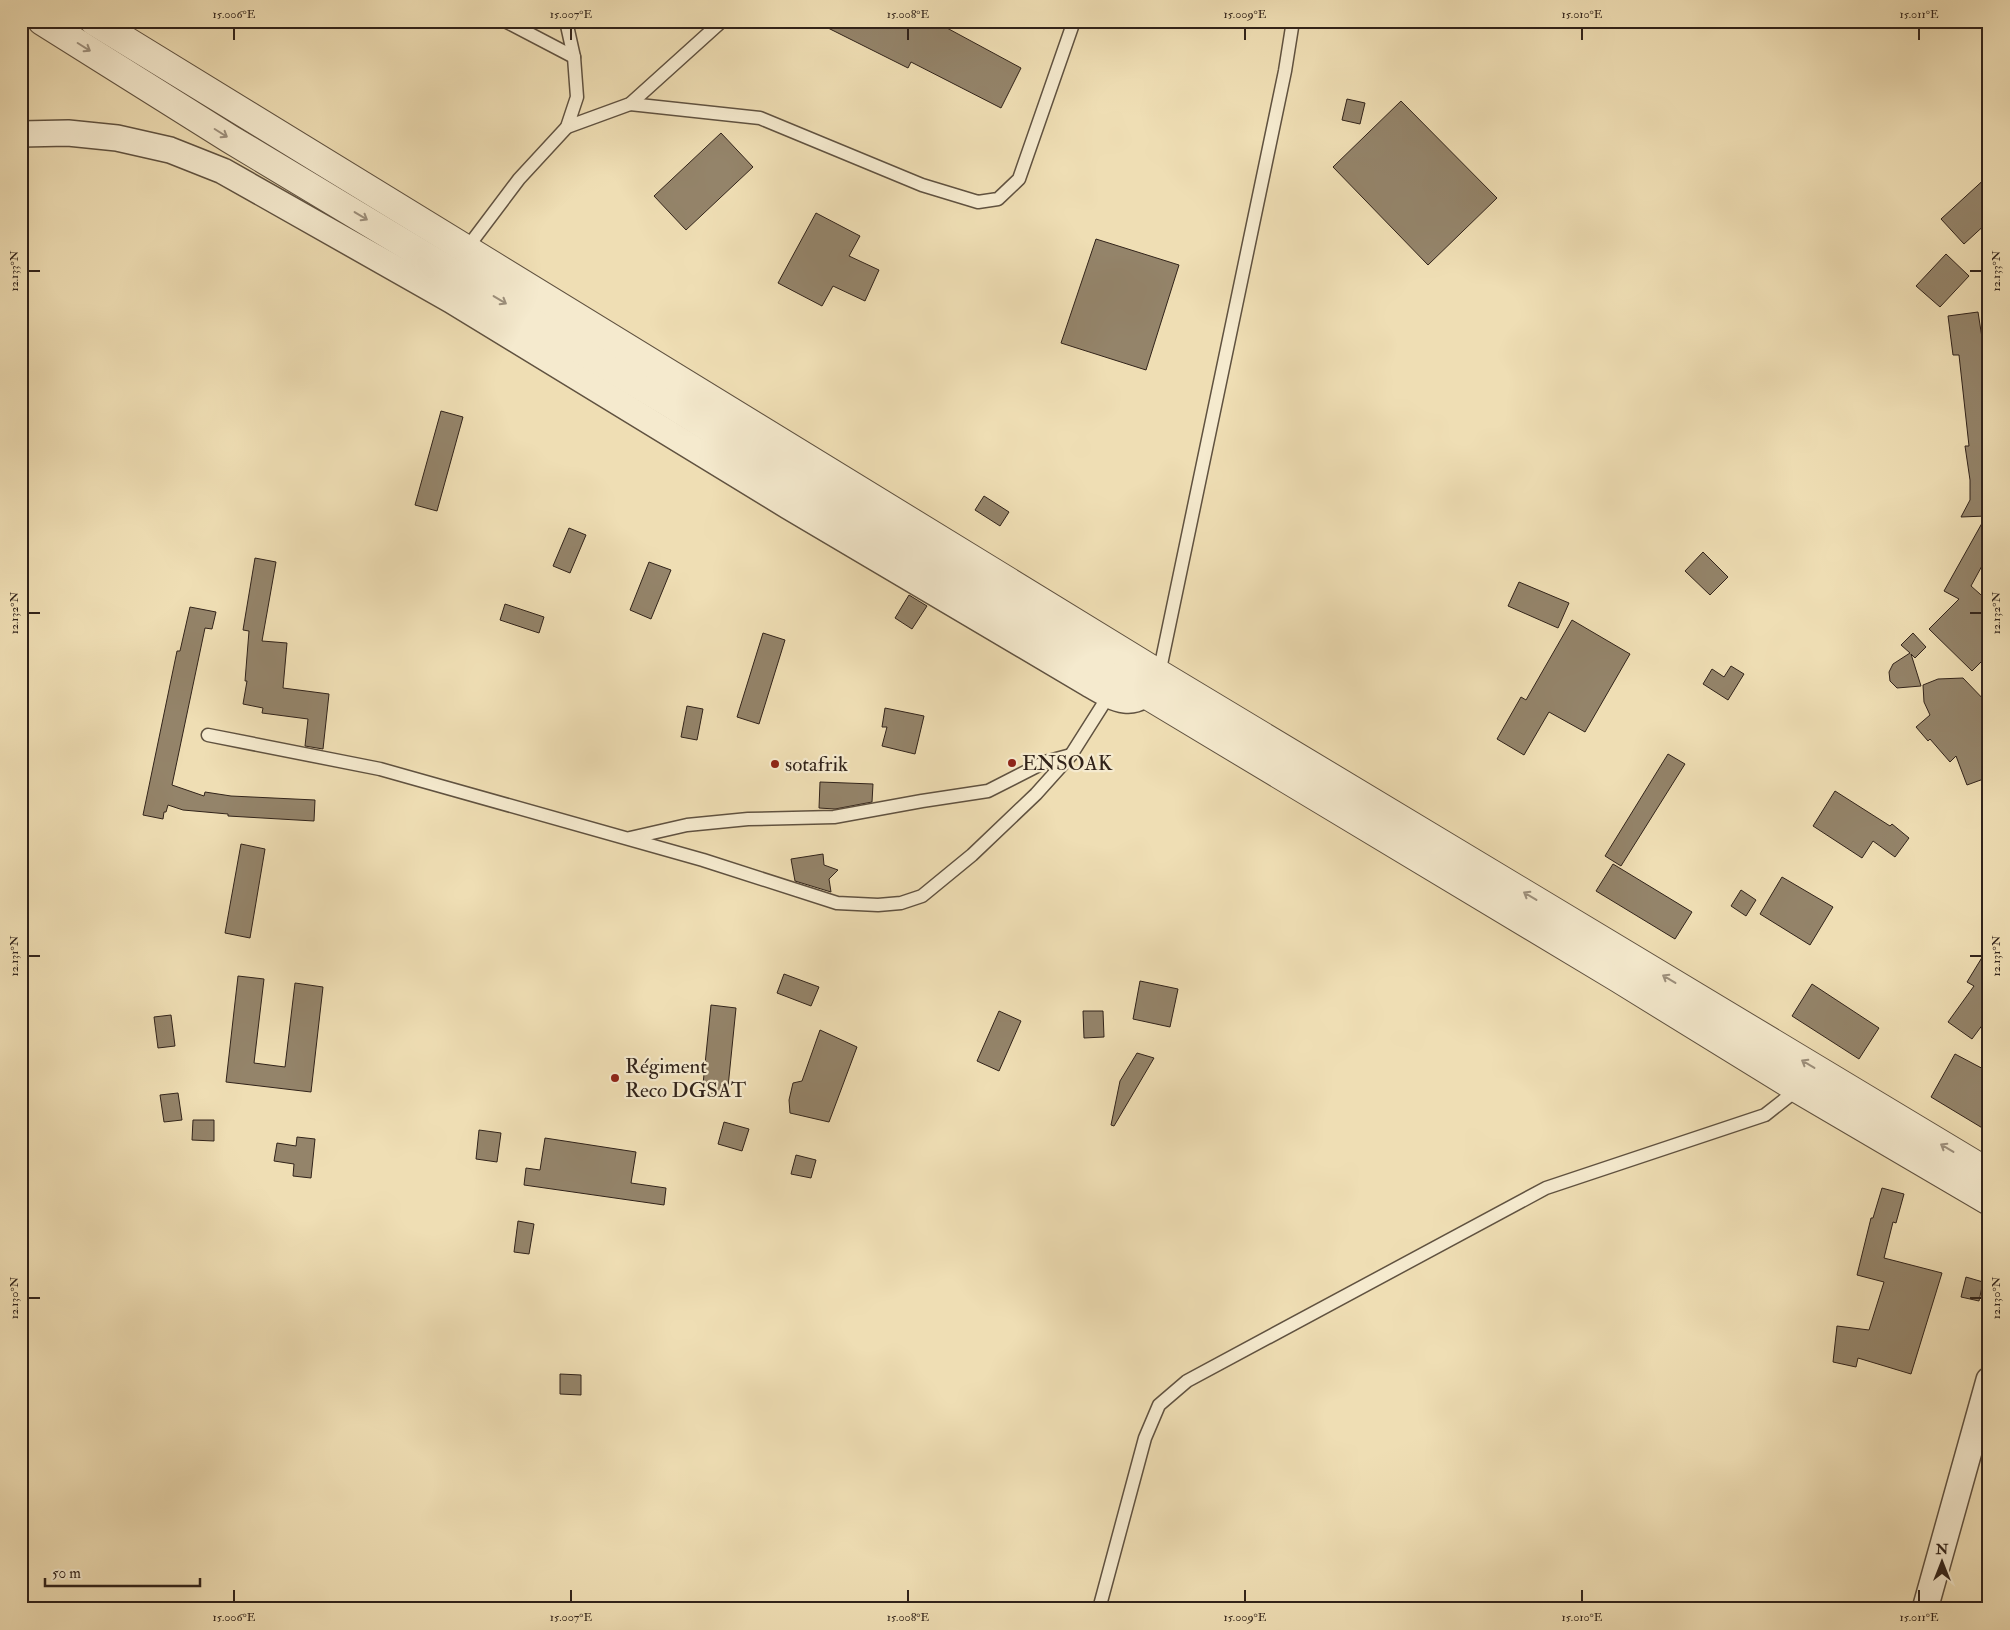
<svg xmlns="http://www.w3.org/2000/svg" width="2010" height="1630" viewBox="0 0 2010 1630" font-family="'IM FELL Double Pica',serif">
<rect width="100%" height="100%" fill="#efdeb4"/>
<filter id="stains"><feTurbulence type="fractalNoise" baseFrequency=".004" numOctaves="4"/><feColorMatrix values="0 0 0 0 .2 0 0 0 0 .09 0 0 0 0 .02 0 0 0 .5 -.17"/></filter>
<radialGradient id="worn" r=".72"><stop offset=".6" stop-color="#630" stop-opacity="0"/><stop offset="1" stop-color="#630" stop-opacity=".3"/></radialGradient>
<!-- building -->
<g fill="#94846a" stroke="#31231a">
<polygon points="814,21 934,21 1021,68 1001,108 911,62 908,68"/>
<polygon points="1347,99 1365,103 1360,124 1342,120"/>
<polygon points="1401,101 1497,198 1428,265 1333,167"/>
<polygon points="721,133 753,167 686,230 654,196"/>
<polygon points="1989,175 1989,221 1964,244 1941,219"/>
<polygon points="816,213 860,236 849,256 879,270 865,301 833,286 822,306 778,283"/>
<polygon points="1096,239 1179,265 1146,370 1061,343"/>
<polygon points="1946,254 1969,276 1940,307 1916,286"/>
<polygon points="1978,312 1985,357 1989,357 1989,553 1971,586 1989,602 1989,654 1972,671 1929,629 1959,599 1944,591 1986,516 1961,517 1970,500 1970,480 1965,446 1969,446 1959,355 1953,355 1948,316"/>
<polygon points="441,411 463,417 437,511 415,505"/>
<polygon points="984,496 1009,512 1000,526 975,510"/>
<polygon points="569,528 586,535 570,573 553,566"/>
<polygon points="1703,552 1728,577 1710,595 1685,571"/>
<polygon points="255,558 276,562 262,641 287,643 283,688 329,694 323,749 305,746 308,719 262,713 263,708 243,704 247,681 245,681 249,631 243,630"/>
<polygon points="649,562 671,570 651,619 630,610"/>
<polygon points="1519,582 1569,603 1558,628 1508,606"/>
<polygon points="909,595 927,606 912,629 895,618"/>
<polygon points="505,604 544,617 539,633 500,620"/>
<polygon points="190,607 216,612 212,629 205,628 172,785 204,796 205,792 231,796 315,800 314,821 228,816 228,814 183,810 168,805 166,812 164,812 163,819 143,815 177,651 180,651"/>
<polygon points="1572,620 1630,654 1585,732 1549,712 1524,755 1497,739 1521,697 1526,700"/>
<polygon points="763,633 785,640 759,724 737,717"/>
<polygon points="1913,633 1926,647 1915,658 1911,654 1921,686 1897,688 1890,681 1889,672 1893,664 1910,653 1901,645"/>
<polygon points="1731,666 1744,674 1728,700 1703,684 1712,669 1724,677"/>
<polygon points="1963,678 1989,705 1989,777 1967,785 1956,756 1950,762 1930,739 1928,741 1916,727 1930,715 1924,702 1923,685 1938,679"/>
<polygon points="687,706 703,709 697,740 681,737"/>
<polygon points="885,708 924,716 915,754 882,746 887,727 882,727"/>
<polygon points="1668,754 1685,764 1621,866 1605,856"/>
<polygon points="820,782 873,784 872,802 835,809 819,808"/>
<polygon points="1835,791 1890,826 1892,824 1909,838 1895,857 1873,841 1862,858 1813,826"/>
<polygon points="241,844 265,849 250,938 225,933"/>
<polygon points="823,854 824,865 838,870 829,879 831,892 795,881 791,859"/>
<polygon points="1613,864 1692,912 1675,939 1596,891"/>
<polygon points="1782,877 1833,907 1810,945 1760,914"/>
<polygon points="1741,890 1756,900 1746,916 1731,906"/>
<polygon points="1989,946 1989,1016 1972,1039 1948,1022 1974,986 1967,982"/>
<polygon points="784,974 819,987 811,1006 777,993"/>
<polygon points="238,976 264,979 254,1063 285,1067 295,983 323,987 311,1092 226,1082"/>
<polygon points="1140,981 1178,989 1170,1027 1133,1019"/>
<polygon points="1812,984 1879,1028 1859,1059 1792,1016"/>
<polygon points="711,1005 736,1008 727,1097 702,1094"/>
<polygon points="999,1011 1021,1021 999,1071 977,1061"/>
<polygon points="1083,1011 1103,1011 1104,1037 1084,1038"/>
<polygon points="171,1015 175,1046 158,1048 154,1017"/>
<polygon points="820,1030 857,1047 829,1122 790,1113 789,1100 793,1083 802,1081"/>
<polygon points="1137,1053 1154,1058 1114,1126 1111,1125 1120,1081"/>
<polygon points="1955,1054 1989,1072 1989,1132 1931,1097"/>
<polygon points="178,1093 182,1120 164,1122 160,1095"/>
<polygon points="193,1120 214,1120 214,1141 192,1140"/>
<polygon points="724,1122 749,1129 742,1151 718,1144"/>
<polygon points="479,1130 501,1133 497,1162 476,1159"/>
<polygon points="297,1137 315,1139 311,1178 293,1176 294,1164 274,1161 277,1143 296,1146"/>
<polygon points="545,1138 636,1152 631,1183 666,1188 664,1205 524,1185 526,1168 540,1170"/>
<polygon points="796,1155 816,1160 811,1178 791,1174"/>
<polygon points="1882,1188 1904,1194 1896,1223 1893,1222 1884,1258 1942,1273 1911,1374 1858,1358 1856,1367 1833,1362 1837,1326 1869,1330 1884,1282 1857,1275 1871,1218 1873,1218"/>
<polygon points="518,1221 534,1224 529,1254 514,1252"/>
<polygon points="1966,1277 1983,1282 1979,1301 1961,1297"/>
<polygon points="560,1374 581,1375 581,1395 560,1394"/>
</g>
<g fill="none" stroke-linecap="round" stroke-linejoin="round">
<!-- service casing -->
<g stroke="#605240" stroke-width="15">
<g id="service">
<polyline points="505,21 574,57"/>
<polyline points="630,104 760,118 922,185 978,202 998,199 1019,179 1074,21"/>
<polyline points="567,127 630,104 722,21"/>
<polyline points="464,252 519,179 567,127 577,97 574,57 566,21"/>
<polyline points="1159,674 1285,71 1293,21"/>
<polyline points="208,735 380,769 703,860 837,903 878,905 901,903 922,896 972,855 1036,794 1071,755 1109,695"/>
<polyline points="630,838 687,825 748,819 834,817 922,801 988,791 1045,762 1071,755"/>
<polyline points="1099,1609 1145,1438 1159,1405 1187,1381 1546,1188 1765,1115 1798,1089"/>
</g>
</g>
<!-- minor casing -->
<g stroke="#605240" stroke-width="28">
<g id="minor">
<path d="M21,134L68,133L117,138L170,150L223,171L451,300L788,506L1089,684C1113,698 1136,713 1154,682"/>
<polyline points="1925,1609 1989,1380"/>
</g>
</g>
<!-- tertiary casing -->
<g stroke="#605240" stroke-width="30">
<g id="tertiary">
<polyline points="42,21 230,139 671,404 906,550 1618,978 1798,1089 1989,1201"/>
<polyline points="94,21 1159,674 1989,1173"/>
</g>
</g>
<!-- service -->
<use href="#service" stroke="#f5eace" stroke-width="12"/>
<!-- minor -->
<use href="#minor" stroke="#f5eace" stroke-width="25"/>
<!-- tertiary -->
<use href="#tertiary" stroke="#f5eace" stroke-width="28"/>
</g>
<!-- one-way arrows -->
<defs><path id="oneway-shaft" d="M-6 0H5M1.5-3L5.5 0L1.5 3" fill="none" stroke-width="1.6" stroke-linecap="round" stroke-linejoin="round" transform="scale(1.25)"/></defs>
<g stroke="#9d907d">
<use href="#oneway-shaft" transform="translate(84 47) rotate(32)"/>
<use href="#oneway-shaft" transform="translate(221 133) rotate(32)"/>
<use href="#oneway-shaft" transform="translate(361 216) rotate(31)"/>
<use href="#oneway-shaft" transform="translate(500 300) rotate(31)"/>
<use href="#oneway-shaft" transform="translate(1530 896) rotate(-149)"/>
<use href="#oneway-shaft" transform="translate(1669 979) rotate(-149)"/>
<use href="#oneway-shaft" transform="translate(1808 1064) rotate(-149)"/>
<use href="#oneway-shaft" transform="translate(1947 1148) rotate(-149)"/>
</g>
<!-- ticks -->
<path fill="none" stroke="#31231a" stroke-width="2" d="M234,28V40M571,28V40M908,28V40M1245,28V40M1582,28V40M1919,28V40M28,271H40M1970,271H1982M28,613H40M1970,613H1982M28,956H40M1970,956H1982M28,1298H40M1970,1298H1982M234,1590V1602M571,1590V1602M908,1590V1602M1245,1590V1602M1582,1590V1602M1919,1590V1602"/>
<!-- markers -->
<g fill="#8f2418" stroke="#f5eace" stroke-width="2">
<circle cx="1012" cy="763" r="5"/>
<circle cx="775" cy="764" r="5"/>
<circle cx="615" cy="1078" r="5"/>
</g>
<g text-anchor="middle" stroke-width="4.5" stroke-linejoin="round" paint-order="stroke">
<!-- poi labels -->
<g font-size="21" fill="#31231a" stroke="#f5eace" text-anchor="start">
<text x="1022" y="770">ENSOAK</text>
<text x="785" y="771">sotafrik</text>
<text x="625" y="1073">Régiment<tspan x="625" dy="24">Reco DGSAT</tspan></text>
</g>
</g>
<!-- margin -->
<rect width="2010" height="1630" fill="none" stroke="#efdeb4" stroke-width="55"/>
<!-- north arrow -->
<g transform="translate(1942 1562)" stroke="#f5eace" stroke-width="4" paint-order="stroke">
<path d="M0-4L9 19L0 12L-9 19Z" fill="#31231a"/>
<text y="-8" font-size="14" font-weight="bold" text-anchor="middle" fill="#31231a">N</text>
</g>
<!-- scale -->
<path d="M45 1578v8h155v-8" fill="none" stroke="#31231a" stroke-width="2.5"/>
<text x="52" y="1578" font-size="15" fill="#31231a" stroke="#f5eace" stroke-width="4" paint-order="stroke">50 m</text>
<rect x="28" y="28" width="1954" height="1574" fill="none" stroke="#31231a" stroke-width="2"/>
<g font-size="12" text-anchor="middle" fill="#31231a">
<text x="234" y="18">15.006°E</text>
<text x="571" y="18">15.007°E</text>
<text x="908" y="18">15.008°E</text>
<text x="1245" y="18">15.009°E</text>
<text x="1582" y="18">15.010°E</text>
<text x="1919" y="18">15.011°E</text>
<text transform="translate(14 271) rotate(-90)" y="4">12.133°N</text>
<text transform="translate(1996 271) rotate(-90)" y="4">12.133°N</text>
<text transform="translate(14 613) rotate(-90)" y="4">12.132°N</text>
<text transform="translate(1996 613) rotate(-90)" y="4">12.132°N</text>
<text transform="translate(14 956) rotate(-90)" y="4">12.131°N</text>
<text transform="translate(1996 956) rotate(-90)" y="4">12.131°N</text>
<text transform="translate(14 1298) rotate(-90)" y="4">12.130°N</text>
<text transform="translate(1996 1298) rotate(-90)" y="4">12.130°N</text>
<text x="234" y="1621">15.006°E</text>
<text x="571" y="1621">15.007°E</text>
<text x="908" y="1621">15.008°E</text>
<text x="1245" y="1621">15.009°E</text>
<text x="1582" y="1621">15.010°E</text>
<text x="1919" y="1621">15.011°E</text>
</g>
<rect width="100%" height="100%" filter="url(#stains)"/>
<rect width="100%" height="100%" fill="url(#worn)"/>
</svg>
